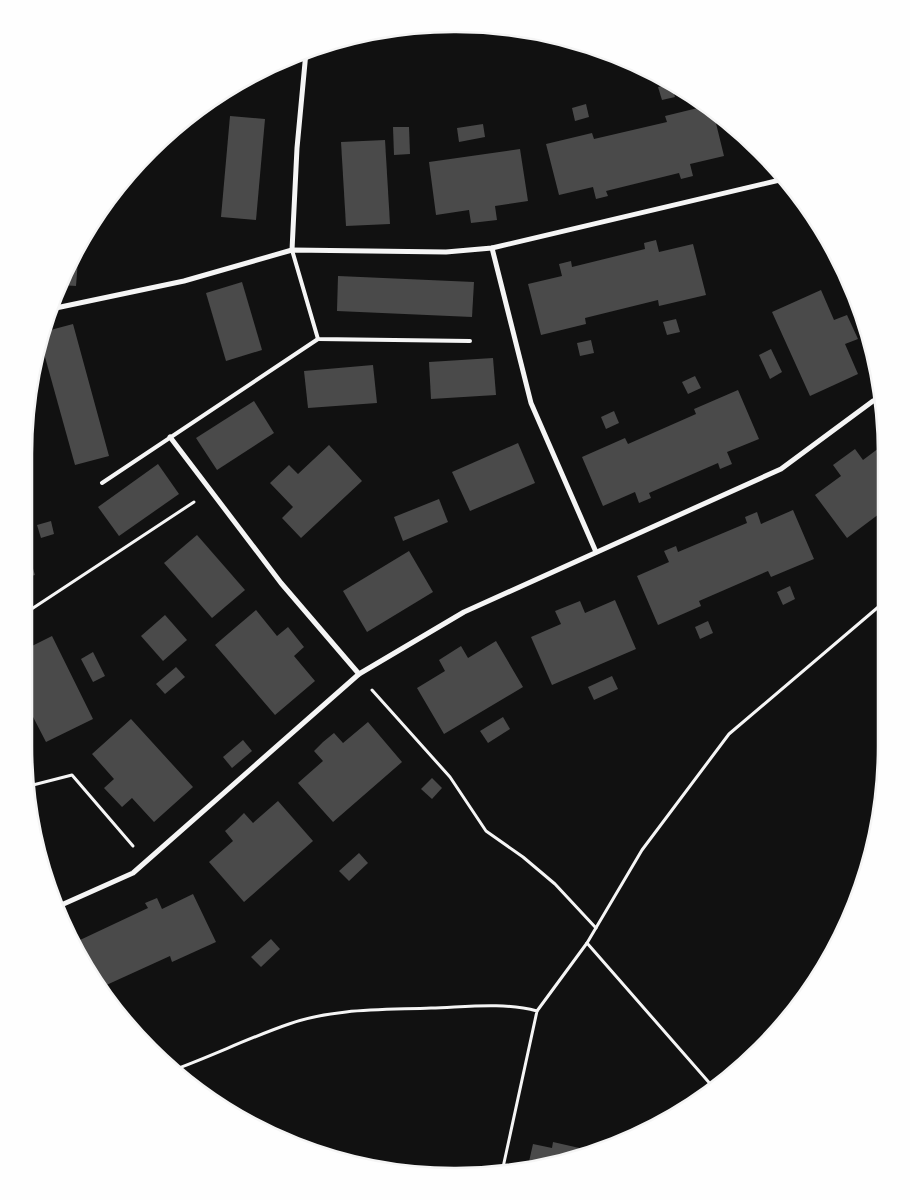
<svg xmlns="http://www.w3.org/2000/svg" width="910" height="1200" viewBox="0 0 910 1200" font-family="'Alegreya Sans',sans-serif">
<rect width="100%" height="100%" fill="#111"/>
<!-- building -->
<g fill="#4a4a4a">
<polygon points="671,84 675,97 662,100 658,87"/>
<polygon points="586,104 589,117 575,121 572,108"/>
<polygon points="706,106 713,111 724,156 690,164 693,176 681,179 679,173 606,191 608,196 596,199 593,187 559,195 546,144 592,133 594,139 667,122 665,116"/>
<polygon points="230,116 265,119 256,220 221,217"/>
<polygon points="483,124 485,137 459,142 457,128"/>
<polygon points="393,127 409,127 410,154 394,155"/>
<polygon points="744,137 749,141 757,148 747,150"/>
<polygon points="385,140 390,224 346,226 341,142"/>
<polygon points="520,149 528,201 495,206 497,220 471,223 469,210 436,215 429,162"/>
<polygon points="656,240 659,252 693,244 706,295 659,306 658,300 585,318 586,324 541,335 528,284 562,276 559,264 571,261 572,267 645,249 644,243"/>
<polygon points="79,247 76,286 61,285 68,265"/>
<polygon points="338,276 474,282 472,317 337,311"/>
<polygon points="242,282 262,350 226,361 206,293"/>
<polygon points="821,290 834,320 847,315 858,339 845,344 858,374 810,396 772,312"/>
<polygon points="676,319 680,332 667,335 663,322"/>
<polygon points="73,324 109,456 75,465 40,339 43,332"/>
<polygon points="591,340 594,353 580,356 577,343"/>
<polygon points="771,349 782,372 770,379 759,355"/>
<polygon points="493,358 496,395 431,399 429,362"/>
<polygon points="373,365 377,403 308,408 304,371"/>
<polygon points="695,376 701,388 688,394 682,382"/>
<polygon points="738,390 759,439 727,452 732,464 720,469 718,463 649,493 651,498 639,503 635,492 603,506 582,457 625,438 628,444 696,414 694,409"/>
<polygon points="254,401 274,433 217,470 196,438"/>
<polygon points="614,411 619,423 606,429 601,417"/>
<polygon points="27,435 31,449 25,451 25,436"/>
<polygon points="518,443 535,483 470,511 452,472"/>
<polygon points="329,445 362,481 301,538 282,518 293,507 270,483 289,465 298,474"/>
<polygon points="883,445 883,511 847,538 815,495 841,476 833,465 855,449 863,460"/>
<polygon points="158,464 179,494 119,536 98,507"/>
<polygon points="439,499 448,522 403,541 394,517"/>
<polygon points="793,510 814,559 771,577 768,571 699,601 701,606 658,625 637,576 669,562 664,551 676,546 678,552 747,523 745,517 757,512 761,524"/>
<polygon points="51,521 54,534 41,538 37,525"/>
<polygon points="197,535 245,590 212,618 164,563"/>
<polygon points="24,540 35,575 24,578"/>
<polygon points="409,551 433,592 367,632 343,591"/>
<polygon points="790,586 795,599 783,605 777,592"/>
<polygon points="615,600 636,649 552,685 531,637 561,624 555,611 580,601 585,613"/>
<polygon points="256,610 277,636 288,627 304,647 294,656 315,681 275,715 215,645"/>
<polygon points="165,615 187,640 163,661 141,636"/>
<polygon points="708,621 713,633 700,639 695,627"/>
<polygon points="52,636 93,719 46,742 31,713 24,716 24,650"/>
<polygon points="496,641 523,687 444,734 417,688 445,671 439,660 461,646 468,658"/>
<polygon points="93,652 105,676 93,682 81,659"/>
<polygon points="176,667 185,677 165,694 156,684"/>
<polygon points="612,676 618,689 594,700 588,687"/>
<polygon points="503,717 510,729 488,743 480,731"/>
<polygon points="131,719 193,787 154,822 132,798 122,807 104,788 114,779 92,754"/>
<polygon points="368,722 402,762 333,822 298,783 323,761 314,751 323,742 334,733 343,743"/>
<polygon points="243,740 252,751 232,768 223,757"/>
<polygon points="432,778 442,788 432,799 421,789"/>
<polygon points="278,801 313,841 244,902 209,862 233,841 225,831 235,822 244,813 253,823"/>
<polygon points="359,853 368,863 349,881 339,871"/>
<polygon points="193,894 216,942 172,962 170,956 102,987 82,961 71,936 77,934 80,940 148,908 145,903 157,898 162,909"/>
<polygon points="271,939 280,949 261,967 251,957"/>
<polygon points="553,1142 597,1152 528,1166 533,1144 552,1148"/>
</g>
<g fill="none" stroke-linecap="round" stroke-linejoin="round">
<!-- path -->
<g stroke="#f5f5f5" stroke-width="3">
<polyline points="24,614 194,502"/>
<polyline points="372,690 450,777 486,831 523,857 555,884 596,928"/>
<polyline points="29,786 72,775 133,846"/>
<polyline points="587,943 713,1087"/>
<polyline points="537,1011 587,943 642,850 729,734 883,603"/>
<path d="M176,1069C214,1055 251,1037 289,1024C334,1008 384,1010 431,1008C466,1007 503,1002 537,1011L502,1172"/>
</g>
<!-- service -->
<g stroke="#f5f5f5" stroke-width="4">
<polyline points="292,250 318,339 470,341"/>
<polyline points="102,483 318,339"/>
</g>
<!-- minor -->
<g stroke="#f5f5f5" stroke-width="5">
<polyline points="492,248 531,403 596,552"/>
<polyline points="292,250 297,148 306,52"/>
<polyline points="51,309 184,281 292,250 446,252 492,248 784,179"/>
<polyline points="170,437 281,583 359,674"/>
<polyline points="59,906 133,873 359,674 464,612 781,469 873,401 882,397"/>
</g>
</g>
<!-- crop -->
<path d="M0 0H910V1200H0ZM454 32H456A422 422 0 0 1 878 454V746A422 422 0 0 1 456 1168H454A422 422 0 0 1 32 746V454A422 422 0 0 1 454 32Z" fill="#fefefe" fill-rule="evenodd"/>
<path fill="none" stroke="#f5f5f5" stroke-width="2.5" d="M454 32H456A422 422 0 0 1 878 454V746A422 422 0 0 1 456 1168H454A422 422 0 0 1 32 746V454A422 422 0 0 1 454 32Z"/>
</svg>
